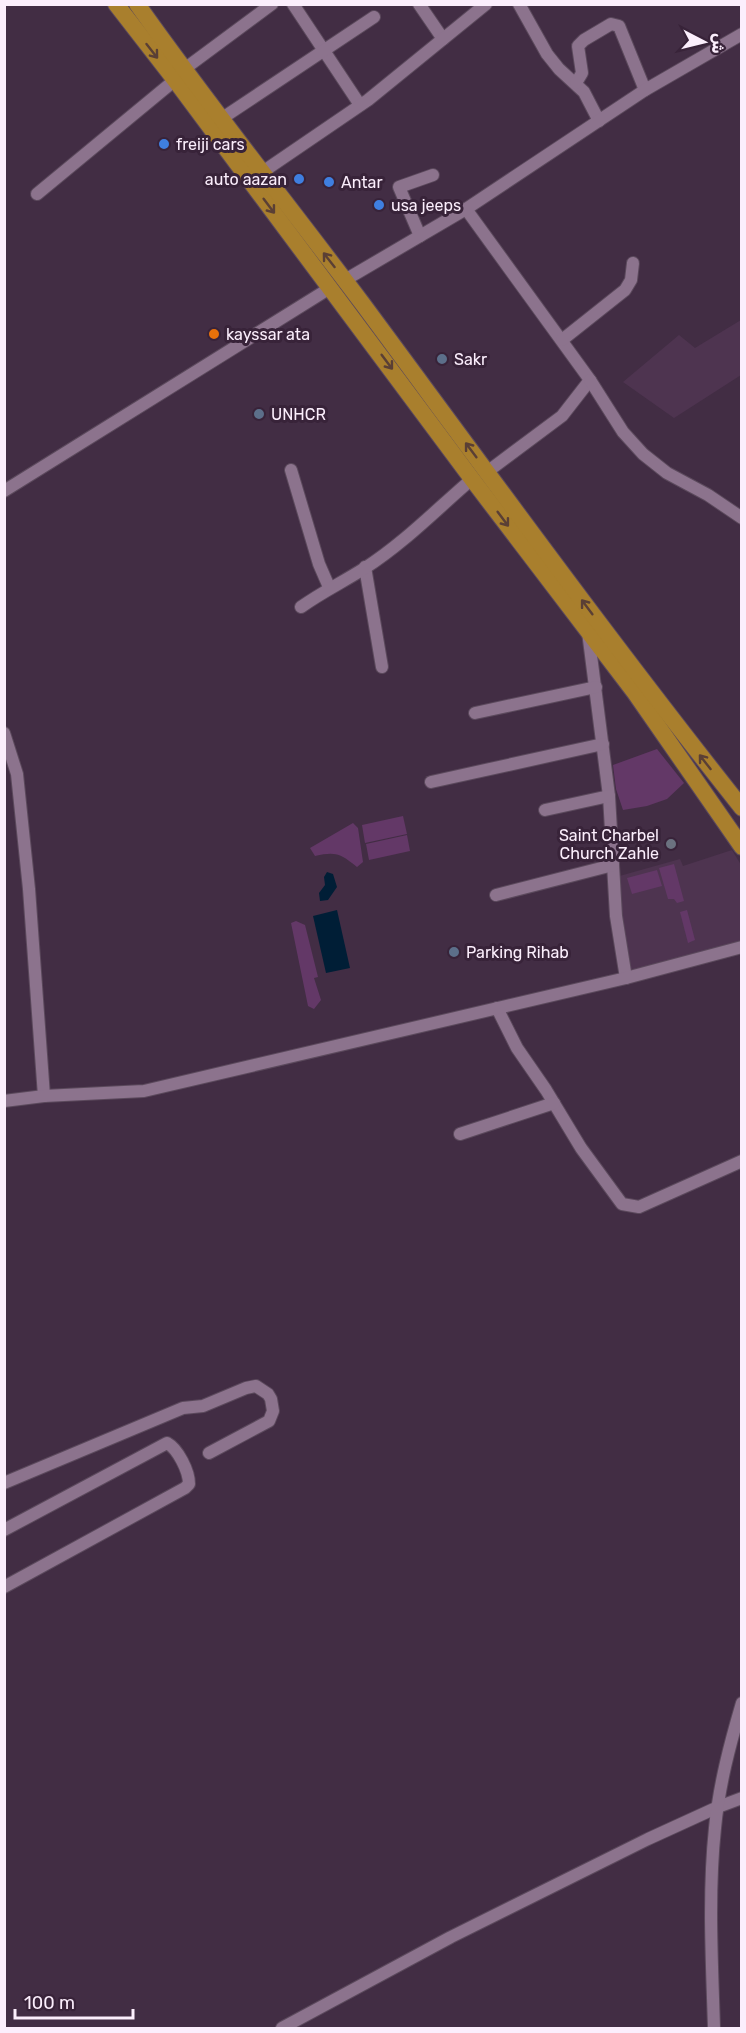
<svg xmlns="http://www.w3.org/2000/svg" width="746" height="2033" viewBox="0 0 746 2033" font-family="Rubik,'Noto Sans Arabic',sans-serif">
<rect width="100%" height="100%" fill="#422d44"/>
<!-- built -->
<g fill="#4e3450">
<polygon points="741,320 741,375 674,418 623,382 679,335 695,348"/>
<polygon points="732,850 741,865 741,941 631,970 619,919 616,877 680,859 683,866"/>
</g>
<!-- green -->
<g fill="#633867">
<polygon points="657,749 684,783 667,799 647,806 623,810 616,789 613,765"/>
<polygon points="403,816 407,834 365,843 362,825"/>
<path d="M353,823L358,828L363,862L357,867C341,854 336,851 315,856L310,848Z"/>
<polygon points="407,835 410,851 369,860 366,844"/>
<polygon points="674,864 684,901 677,903 674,899 668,899 659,868"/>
<polygon points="657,870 662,886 632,894 627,878"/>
<polygon points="687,910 695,940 688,943 680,912"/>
<polygon points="296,921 305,925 318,977 314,978 321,1000 314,1009 308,1006 291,923"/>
</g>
<!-- water -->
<g fill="#001e36">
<polygon points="327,872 333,874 337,887 328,900 320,901 319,893 325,885 324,877"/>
<polygon points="337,910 350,968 326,973 313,916"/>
</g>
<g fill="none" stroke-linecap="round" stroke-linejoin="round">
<!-- minor casing -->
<g stroke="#5b495c" stroke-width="14">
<g id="minor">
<polyline points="293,4 360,105"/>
<polyline points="419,4 443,39"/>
<polyline points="519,4 547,54 559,69 584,92 599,121"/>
<polyline points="183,70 272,4"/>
<polyline points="576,83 582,73 578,46 584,40 611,24 619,26 645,90"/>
<polyline points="221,119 374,17"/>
<polyline points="261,173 368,100 486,4"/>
<polyline points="37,194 175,80"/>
<polyline points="466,209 590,380 562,416 487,472"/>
<polyline points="420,236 399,187 433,175"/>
<polyline points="345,280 466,209 645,90 742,34"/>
<polyline points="562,340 625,290 631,280 633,263"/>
<polyline points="590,380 623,432 643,454 667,473 708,495 742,518"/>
<polyline points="291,470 319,564 329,587"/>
<polyline points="4,491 330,288"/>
<polyline points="365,567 382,667"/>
<path d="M301,607C322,592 343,582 365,568C404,543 437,509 472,479"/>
<polyline points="588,632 609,796 616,916 626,978"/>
<polyline points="475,713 596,687"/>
<polyline points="4,733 17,774 29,889 44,1096"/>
<polyline points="431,782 603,744"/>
<polyline points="545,810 609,796"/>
<polyline points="496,895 613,865"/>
<polyline points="497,1008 517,1048 546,1090 581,1148 622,1204 639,1207 742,1161"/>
<polyline points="4,1101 44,1096 144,1091 626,978 742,947"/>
<polyline points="460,1134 554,1103"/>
<polyline points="4,1483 183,1408 203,1406 246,1388 256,1386 268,1394 271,1399 273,1411 269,1421 209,1453"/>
<path d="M4,1530L167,1443C178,1449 189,1471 189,1484L185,1488L4,1587"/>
<polyline points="282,2028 451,1937 648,1839 718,1807 742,1798"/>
<path d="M714,2028C712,1962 708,1894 715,1828C719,1785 730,1744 742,1703"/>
</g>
</g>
<!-- highway casing -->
<g stroke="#5b495c" stroke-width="18">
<g id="highway">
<polyline points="116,4 175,80 472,479 635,693 742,847"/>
<path d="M137,4C209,106 287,203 362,303C487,472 611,643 742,808"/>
</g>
</g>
<!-- minor -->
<use href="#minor" stroke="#8c738d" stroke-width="12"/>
<!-- highway -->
<use href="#highway" stroke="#a97f2d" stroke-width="16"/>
</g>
<!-- one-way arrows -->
<defs><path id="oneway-shaft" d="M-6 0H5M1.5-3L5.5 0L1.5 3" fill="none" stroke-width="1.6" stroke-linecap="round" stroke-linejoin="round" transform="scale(1.5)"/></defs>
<g stroke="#5a3f35">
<use href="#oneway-shaft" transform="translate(152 51) rotate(52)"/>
<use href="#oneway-shaft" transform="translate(269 206) rotate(53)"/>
<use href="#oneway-shaft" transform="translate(329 260) rotate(-128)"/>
<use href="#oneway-shaft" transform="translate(387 362) rotate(53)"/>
<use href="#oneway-shaft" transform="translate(471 450) rotate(-127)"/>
<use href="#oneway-shaft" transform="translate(503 519) rotate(53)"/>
<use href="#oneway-shaft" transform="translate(587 607) rotate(-127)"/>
<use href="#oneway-shaft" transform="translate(705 762) rotate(-128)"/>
</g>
<!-- markers -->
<g fill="#3f7fe0" stroke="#382339" stroke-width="2">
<circle cx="164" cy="144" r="6"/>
<circle cx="299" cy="179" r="6"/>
<circle cx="329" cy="182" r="6"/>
<circle cx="379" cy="205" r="6"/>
</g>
<circle fill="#e8710a" stroke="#382339" stroke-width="2" cx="214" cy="334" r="6"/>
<g fill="#5c6f8a" stroke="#382339" stroke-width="2">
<circle cx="442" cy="359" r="6"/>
<circle cx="259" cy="414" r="6"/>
<circle cx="454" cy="952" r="6"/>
</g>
<circle fill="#6b7280" stroke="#382339" stroke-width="2" cx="671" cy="844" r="6"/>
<g text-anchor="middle" stroke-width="6" stroke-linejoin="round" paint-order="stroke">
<!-- poi labels -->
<g font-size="16" fill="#fbeefc" stroke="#382339" text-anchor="start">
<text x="176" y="150">freiji cars</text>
<text x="287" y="185" text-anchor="end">auto aazan</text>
<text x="341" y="188">Antar</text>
<text x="391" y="211">usa jeeps</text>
<text x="226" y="340">kayssar ata</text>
<text x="454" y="365">Sakr</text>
<text x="271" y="420">UNHCR</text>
<text x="659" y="841" text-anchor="end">Saint Charbel<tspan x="659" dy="18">Church Zahle</tspan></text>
<text x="466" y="958">Parking Rihab</text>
</g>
</g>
<!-- border -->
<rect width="746" height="2033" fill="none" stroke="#fbeefc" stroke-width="12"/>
<!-- north arrow -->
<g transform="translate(704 42) rotate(97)" stroke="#382339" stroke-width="4.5" paint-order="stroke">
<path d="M0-4.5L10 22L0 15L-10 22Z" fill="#fbeefc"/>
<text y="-9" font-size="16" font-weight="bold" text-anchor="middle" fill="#fbeefc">ش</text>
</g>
<!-- scale -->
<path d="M15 2009v9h118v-9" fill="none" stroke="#fbeefc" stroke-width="3"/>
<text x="24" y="2009" font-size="18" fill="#fbeefc" stroke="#382339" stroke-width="4.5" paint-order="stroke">100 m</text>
</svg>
